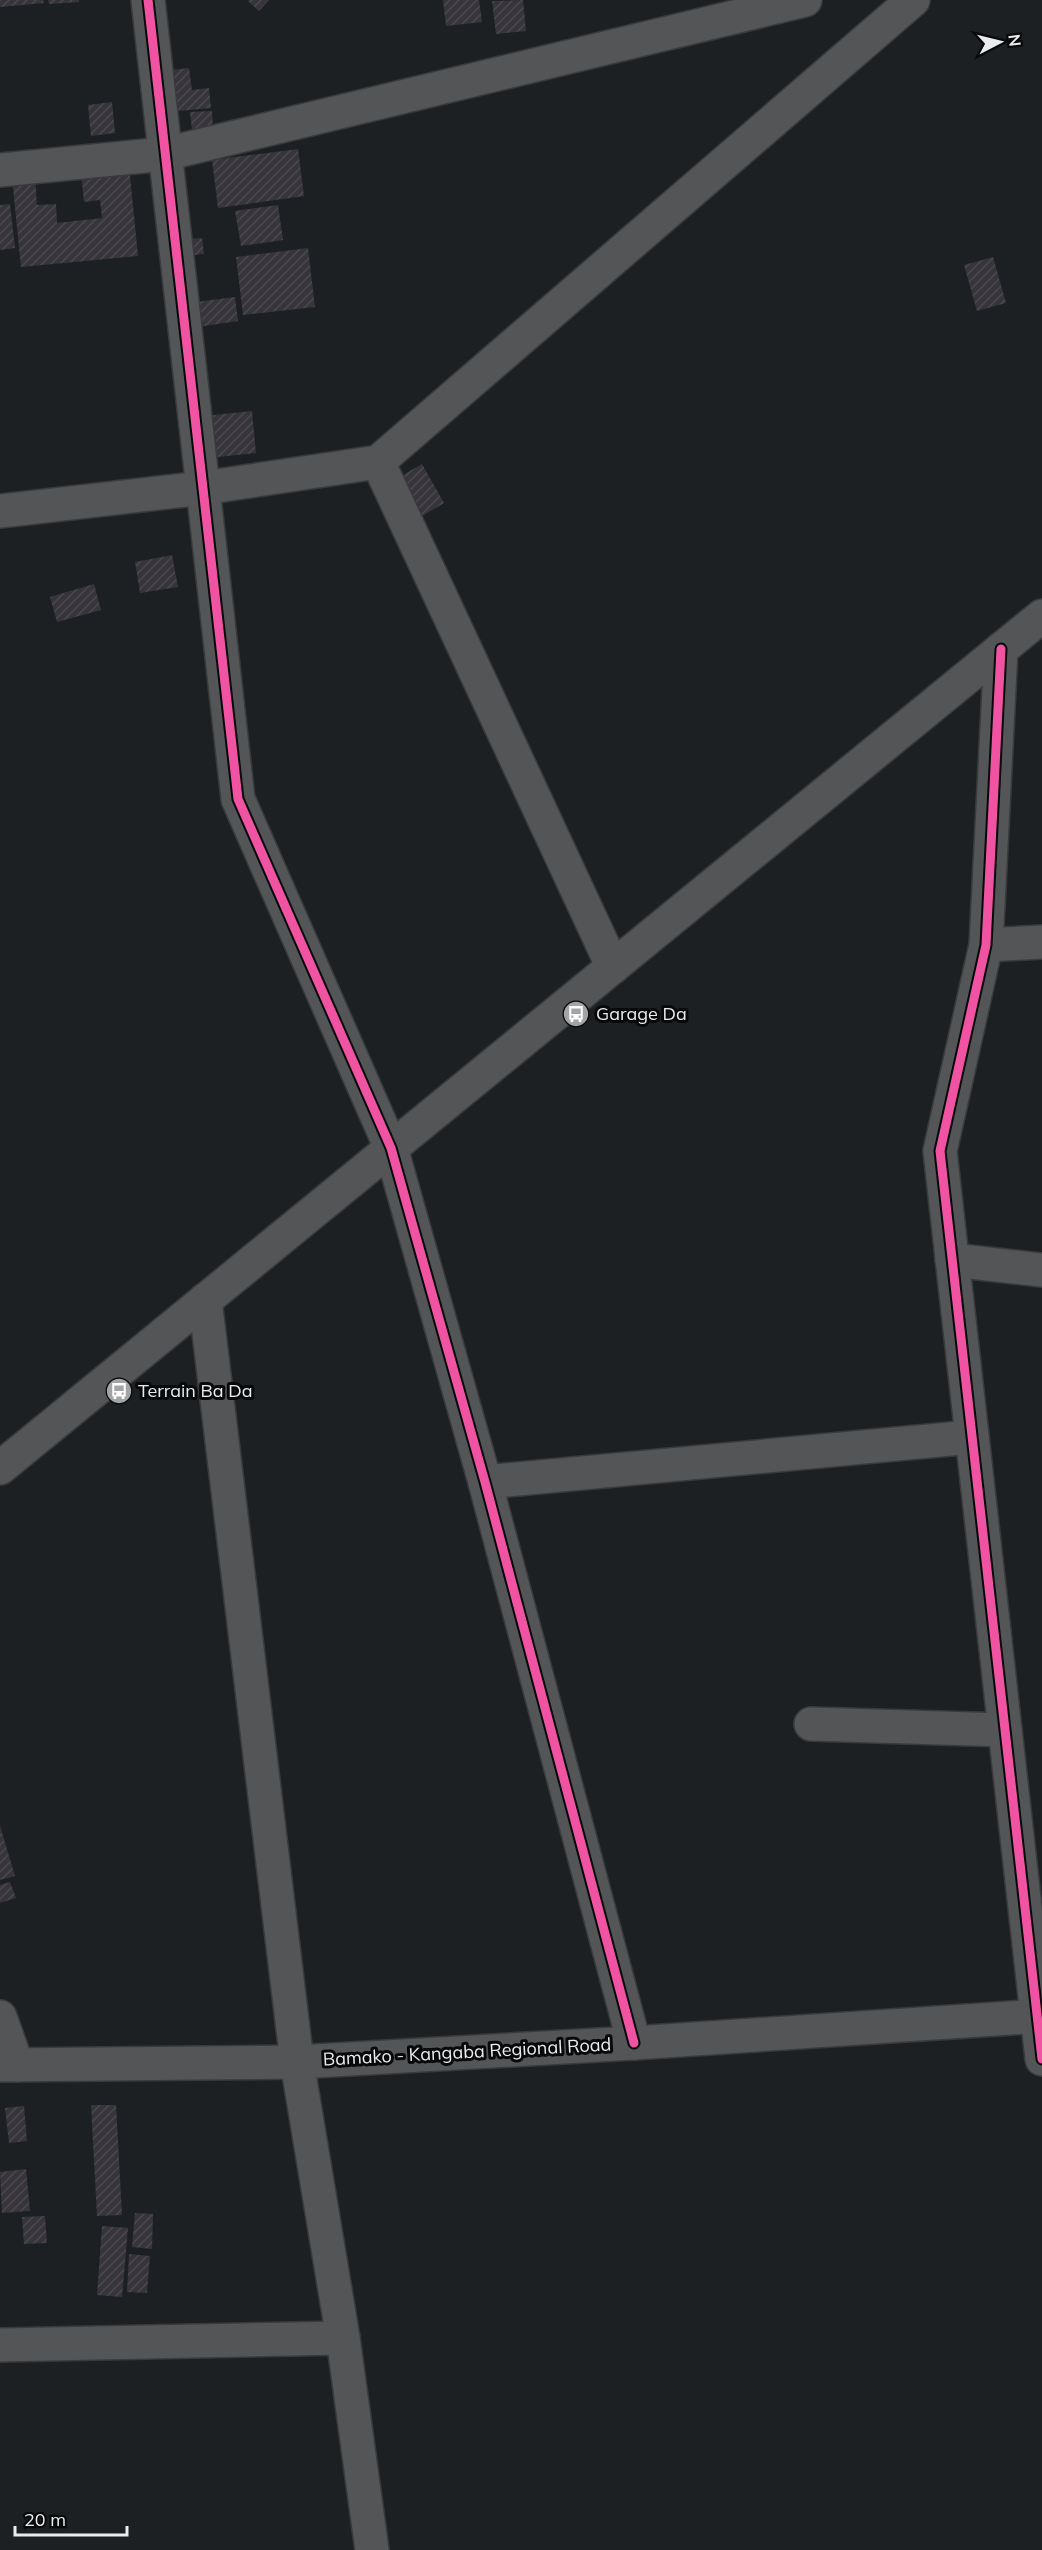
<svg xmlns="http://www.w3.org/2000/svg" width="1042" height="2550" viewBox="0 0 1042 2550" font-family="Mulish,sans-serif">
<defs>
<pattern id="building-hatch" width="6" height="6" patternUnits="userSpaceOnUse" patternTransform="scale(1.5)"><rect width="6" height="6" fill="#37353b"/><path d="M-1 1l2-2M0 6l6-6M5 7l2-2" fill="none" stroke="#4a494e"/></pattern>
</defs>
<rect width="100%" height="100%" fill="#1d2022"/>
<!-- building -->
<g fill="url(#building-hatch)">
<polygon points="0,0 43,0 44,3 0,7"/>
<polygon points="48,0 79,0 79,2 49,4"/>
<polygon points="249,0 269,0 259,11 248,1"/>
<polygon points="443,0 479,0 482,22 446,26"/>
<polygon points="523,0 526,31 496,34 492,1"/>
<polygon points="189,68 192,90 209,88 211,108 167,112 162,71"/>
<polygon points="112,102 115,133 91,136 88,105"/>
<polygon points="212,111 213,128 192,130 190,112"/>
<polygon points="298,149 304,196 218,208 212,160"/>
<polygon points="129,166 138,256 21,267 12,178 35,176 37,205 56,204 57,223 102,218 100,200 84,202 81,172"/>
<polygon points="10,204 15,248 0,250 0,205"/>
<polygon points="278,205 283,240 241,246 235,211"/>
<polygon points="202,238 204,254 183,256 181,240"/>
<polygon points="308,248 315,307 243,315 236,257"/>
<polygon points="993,257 1006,303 977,311 964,265"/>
<polygon points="235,297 238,321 191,328 188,303"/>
<polygon points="252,411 256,453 208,458 204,416"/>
<polygon points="422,464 444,503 419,518 396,479"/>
<polygon points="172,555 178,587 140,593 135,562"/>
<polygon points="94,584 101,610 57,622 50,597"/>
<polygon points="0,1826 15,1876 0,1880"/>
<polygon points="10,1882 16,1898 0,1903 0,1885"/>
<polygon points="91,2105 116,2105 122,2215 97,2216"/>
<polygon points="24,2106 27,2141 9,2143 5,2108"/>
<polygon points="26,2169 30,2211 2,2213 0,2172"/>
<polygon points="135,2213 153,2214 152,2249 132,2247"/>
<polygon points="45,2216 47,2243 24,2244 22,2217"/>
<polygon points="102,2226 128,2228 122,2297 97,2295"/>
<polygon points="129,2254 150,2256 147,2293 127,2292"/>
</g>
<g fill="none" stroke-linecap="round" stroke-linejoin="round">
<!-- minor casing -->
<g stroke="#393a3c" stroke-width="36">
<g id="minor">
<polyline points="148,0 238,799 391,1148 485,1482 634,2043"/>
<polyline points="0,170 165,154 805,0"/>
<polyline points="378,462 613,967"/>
<polyline points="0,511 203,488 378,462 913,0"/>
<polyline points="1001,649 986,945 940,1151 1042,2059"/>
<polyline points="986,945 1042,942"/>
<polyline points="952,1260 1042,1270"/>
<polyline points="205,1300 297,2062 343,2338 372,2550"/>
<polyline points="0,1468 1042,616"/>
<polyline points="485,1482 972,1437"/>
<polyline points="811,1724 1005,1730"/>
<polyline points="0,2017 17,2065"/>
<polyline points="0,2065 297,2062 634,2043 1042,2016"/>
<polyline points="0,2345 343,2338"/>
</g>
</g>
<!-- minor -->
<use href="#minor" stroke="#535556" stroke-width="33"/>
<!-- cycleway casing -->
<g stroke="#08090b" stroke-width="13">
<g id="cycleway">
<polyline points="148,0 238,799 391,1148 485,1482 634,2043"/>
<polyline points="1001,649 986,945 940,1151 1042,2059"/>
</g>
</g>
<!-- cycleway -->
<use href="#cycleway" stroke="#f153a3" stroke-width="9"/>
</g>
<!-- icons -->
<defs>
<g id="bus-disc" transform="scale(1.35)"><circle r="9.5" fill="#a2a4a6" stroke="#08090b"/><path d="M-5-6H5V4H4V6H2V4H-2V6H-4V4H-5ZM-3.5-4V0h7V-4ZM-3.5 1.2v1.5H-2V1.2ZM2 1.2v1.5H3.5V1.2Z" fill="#fff"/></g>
</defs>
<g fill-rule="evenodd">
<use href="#bus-disc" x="576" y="1014"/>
<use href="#bus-disc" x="119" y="1391"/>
</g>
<g text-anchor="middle" stroke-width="6" stroke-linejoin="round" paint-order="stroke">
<!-- poi labels -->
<g font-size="18" fill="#e9ebed" stroke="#08090b" text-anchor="start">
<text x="596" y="1020">Garage Da</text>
<text x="138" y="1397">Terrain Ba Da</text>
</g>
<!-- street labels -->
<g font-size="18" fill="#e9ebed" stroke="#08090b">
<text transform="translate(467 2052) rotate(-3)" y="6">Bamako - Kangaba Regional Road</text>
</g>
</g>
<!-- north arrow -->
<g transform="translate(1000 42) rotate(83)" stroke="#08090b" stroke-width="4.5" paint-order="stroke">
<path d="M0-4.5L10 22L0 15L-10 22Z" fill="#e9ebed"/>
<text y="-9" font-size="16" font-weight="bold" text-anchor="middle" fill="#e9ebed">N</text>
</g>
<!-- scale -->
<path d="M15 2526v9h112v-9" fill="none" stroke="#e9ebed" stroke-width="3"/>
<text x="24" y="2526" font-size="18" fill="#e9ebed" stroke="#08090b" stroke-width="4.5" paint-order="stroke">20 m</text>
</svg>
